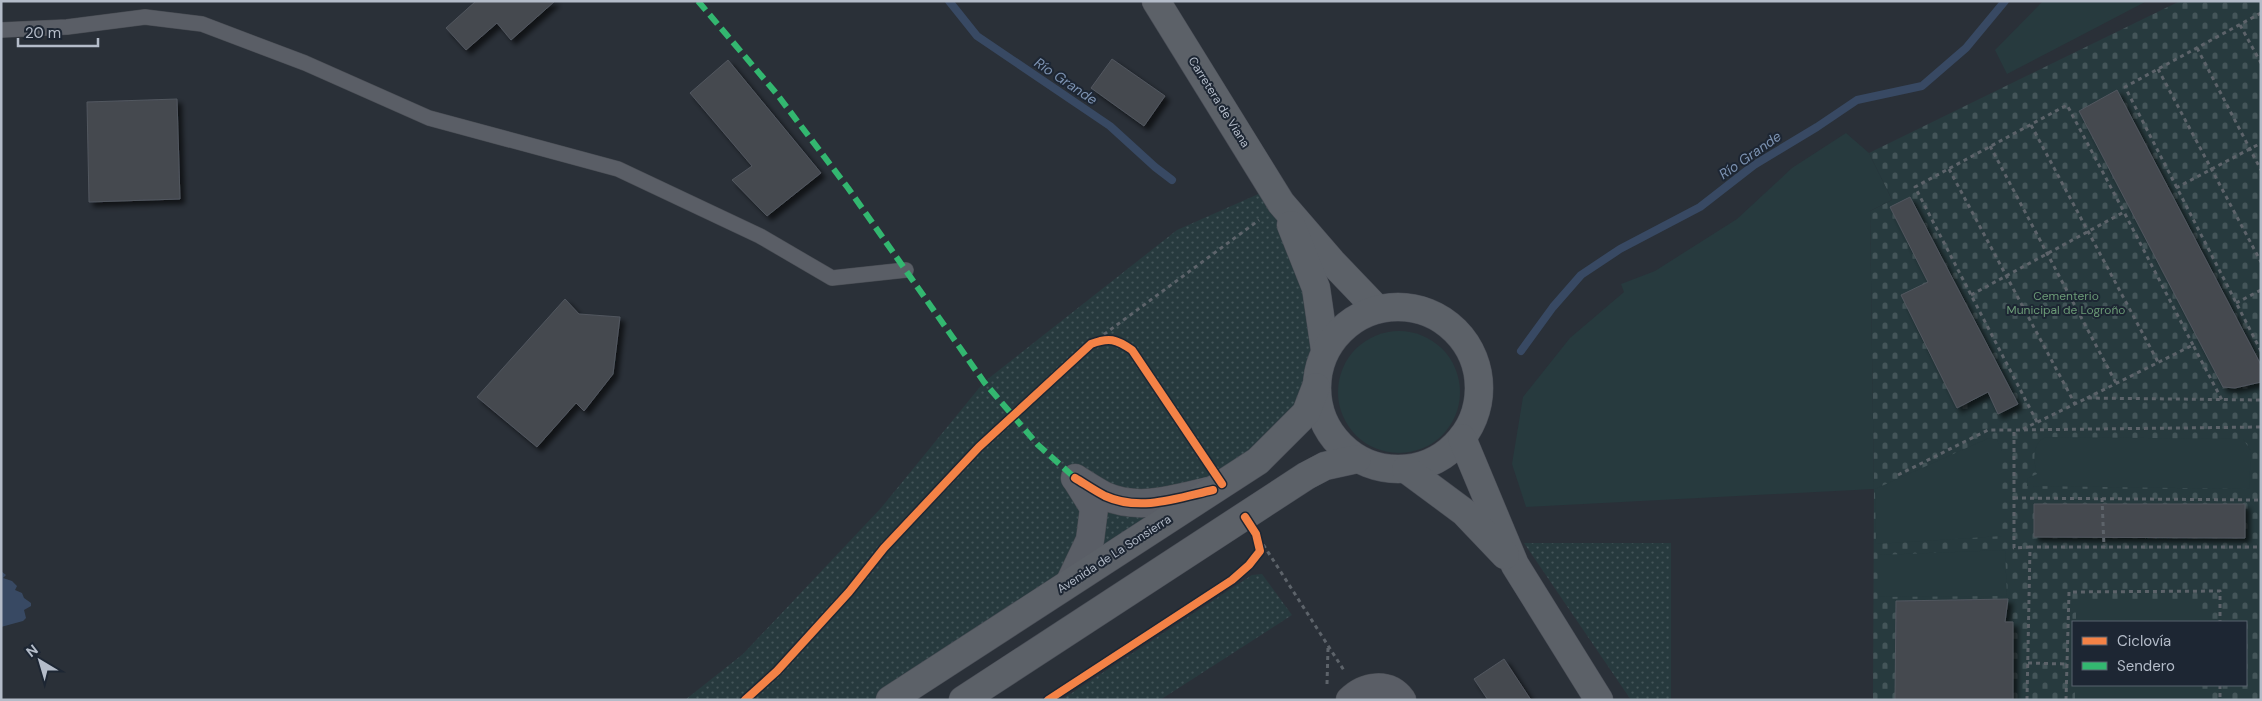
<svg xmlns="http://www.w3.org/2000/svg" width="2262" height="701" viewBox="0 0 2262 701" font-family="'DM Sans',sans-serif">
<defs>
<pattern id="grass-dots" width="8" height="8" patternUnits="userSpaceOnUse" patternTransform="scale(1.25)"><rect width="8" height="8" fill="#273a3e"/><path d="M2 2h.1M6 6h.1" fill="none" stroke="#445559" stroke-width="1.8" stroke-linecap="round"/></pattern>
<pattern id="cemetery-stones" width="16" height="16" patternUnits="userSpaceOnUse" patternTransform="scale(1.25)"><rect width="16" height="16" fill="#273a3e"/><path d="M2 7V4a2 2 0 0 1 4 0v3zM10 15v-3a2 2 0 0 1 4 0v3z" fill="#445559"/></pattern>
<filter id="shadow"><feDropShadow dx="4.5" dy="4.5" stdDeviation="2.5" flood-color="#0009"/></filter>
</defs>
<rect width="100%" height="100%" fill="#2a3038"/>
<!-- grass -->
<g fill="url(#grass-dots)">
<polygon points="1272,188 1325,350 1318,369 1316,387 1306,413 890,700 685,700 743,654 881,508 984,382 1177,230"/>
<polygon points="1524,543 1671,543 1671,700 1631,700"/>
<polygon points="1262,574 1292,615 1160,700 1061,700 1252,575"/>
</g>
<!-- cemetery -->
<path fill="url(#cemetery-stones)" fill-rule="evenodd" d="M2180,1H2261V700H1873L1874,489L1870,211L1892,200L1869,153ZM2073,622H2246V685H2073Z"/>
<!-- garden -->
<g fill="#273a3e">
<polygon points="2043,1 2147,1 2007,74 1995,50"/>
<polygon points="1846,133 1869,153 1892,200 1870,211 1874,489 1526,507 1512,464 1523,397 1570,338 1624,292 1621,284 1655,271 1737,219 1792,168"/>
<circle cx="1399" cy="392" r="61"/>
<path d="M2046,437L2243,439L2251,451L2249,489L2027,486L2028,478L2037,474C2033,462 2032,442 2046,437Z"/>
<polygon points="1989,438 1997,440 2002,451 2002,536 1876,544 1875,489"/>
<polygon points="2005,550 2007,596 1879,597 1879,555"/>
<rect x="2076" y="600" width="125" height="22"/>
<rect x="2075" y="685" width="124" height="15"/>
</g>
<!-- water -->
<polygon fill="#384963" points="1,571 6,575 3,578 12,581 17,586 15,590 22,593 24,598 31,603 31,606 24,610 26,618 23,621 1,627"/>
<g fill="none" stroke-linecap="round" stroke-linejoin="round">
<!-- stream -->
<g stroke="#384963" stroke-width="8">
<polyline points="949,1 977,36 1110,126 1155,167 1172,180"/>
<polyline points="1521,351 1553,307 1581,275 1620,249 1700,207 1754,165 1817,127 1857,100 1922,86 1966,48 2005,1"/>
</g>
</g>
<!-- building -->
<g fill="#444950" stroke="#52575f" filter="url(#shadow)">
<polygon points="476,1 555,1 511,40 497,23 466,50 446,28"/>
<polygon points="1112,59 1165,96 1144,126 1091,88"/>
<polygon points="728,60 821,173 767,216 732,180 752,166 690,93"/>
<polygon points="2117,90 2261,365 2261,382 2235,388 2223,387 2079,111"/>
<polygon points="177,99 180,199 89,202 87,102"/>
<polygon points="1910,197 2018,404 1998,414 1988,392 1957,408 1901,295 1928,282 1890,207"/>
<polygon points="565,299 579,314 620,317 613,374 584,411 576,403 537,447 477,397"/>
<polygon points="2034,504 2245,504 2245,538 2034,537"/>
<polygon points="2008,599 2005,622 2013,622 2013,700 1895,700 1896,601"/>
<polygon points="1504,659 1531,700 1488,700 1474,679"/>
</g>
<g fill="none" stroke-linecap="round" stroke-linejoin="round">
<!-- lane casing -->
<g stroke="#484c53" stroke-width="16">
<polyline id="lane" points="1,30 67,27 145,17 202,24 305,63 429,118 618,169 760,236 832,278 906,270"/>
</g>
<!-- street casing -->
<g stroke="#484c53" stroke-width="29">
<g id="street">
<path d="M1075,478C1085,484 1095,491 1105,496C1139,511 1175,499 1209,491"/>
<polyline points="1070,582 1090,540 1094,508 1076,479"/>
<path d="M1350,700C1364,686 1388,681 1402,700"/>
</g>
</g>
<!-- primary casing -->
<g stroke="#484c55" stroke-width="29">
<g id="primary">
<polyline points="1156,1 1281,203 1332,262 1377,309"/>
<polyline points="1291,225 1316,288 1325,350"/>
<circle cx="1398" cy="388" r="81"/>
<polyline points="1462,438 1515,565 1599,700"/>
<polyline points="1406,469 1464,512 1505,555"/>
<polyline points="890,700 1258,461 1306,413 1316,387"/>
<polyline points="963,700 1306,476 1325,466 1357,459"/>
</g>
</g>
<!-- path -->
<g stroke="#5d636a" stroke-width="3" stroke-dasharray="4 4" stroke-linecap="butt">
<polyline points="2261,13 2125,87 2261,351"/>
<polyline points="2240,25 2261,63"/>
<polyline points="2197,48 2261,170"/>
<polyline points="2158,69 2261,262"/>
<polyline points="2031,125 2158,362"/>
<polyline points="1990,146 2116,383"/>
<polyline points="1949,169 2075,404"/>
<polyline points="2176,188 2261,143"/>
<polyline points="1971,295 2124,212 2193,345"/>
<polyline points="2236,303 2261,290"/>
<polyline points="1091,344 1259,220"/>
<polyline points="2087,398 2193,345 2222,400"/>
<polyline points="2037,422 1915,187 2067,105 2124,212"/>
<polyline points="2023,429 2087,398 2261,400"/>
<polyline points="1898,475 1988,430 2014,430"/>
<polyline points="2014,498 2261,500"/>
<polyline points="2102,498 2104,547"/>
<polyline points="1259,538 1345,672"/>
<polyline points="2030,547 2014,548 2014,430 2261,427"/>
<polyline points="2028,663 2066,664"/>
<polyline points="1327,684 1328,648"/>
<polyline points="2220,685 2220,700"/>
<polyline points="2027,700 2030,547 2261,547"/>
<polyline points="2066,700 2069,592 2220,591 2220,622"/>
</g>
<!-- lane -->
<use href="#lane" stroke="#5a5e66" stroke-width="15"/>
<!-- street -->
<use href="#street" stroke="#5a5e66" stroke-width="28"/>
<!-- primary -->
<use href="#primary" stroke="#5c6168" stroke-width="28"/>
<!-- quiet -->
<polyline stroke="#33b770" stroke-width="6" stroke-dasharray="12 6" stroke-linecap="butt" points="698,1 776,93 848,188 984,382 1038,445 1075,478"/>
<!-- cycleway casing -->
<g stroke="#1d2633" stroke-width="11">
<g id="cycleway">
<path d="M1075,478C1085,484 1095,491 1105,496C1140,512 1178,498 1213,490"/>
<path d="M745,700L777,671L849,592L884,548L979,447L1091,344C1109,337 1116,339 1132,350L1222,484"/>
<polyline points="1048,700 1232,580 1249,565 1260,551 1256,534 1245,517"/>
</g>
</g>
<!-- cycleway -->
<use href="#cycleway" stroke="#f48246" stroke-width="8"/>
</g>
<g text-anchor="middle" stroke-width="4" stroke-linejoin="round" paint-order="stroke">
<!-- street labels -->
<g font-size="12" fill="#b4bcc9" stroke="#1d2633">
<text transform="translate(1219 102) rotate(58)" y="4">Carretera de Viana</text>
<text transform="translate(1114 554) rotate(-33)" y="4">Avenida de La Sonsierra</text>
</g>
<!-- park labels -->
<g font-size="12" fill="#6b9a76" stroke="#1d2633">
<text x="2066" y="300">Cementerio<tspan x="2066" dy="14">Municipal de Logroño</tspan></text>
</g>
<!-- water labels -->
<g font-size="14" font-style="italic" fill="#7c92b1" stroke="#1d2633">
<text transform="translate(1066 81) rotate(34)" y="5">Río Grande</text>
<text transform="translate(1750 155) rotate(-35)" y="5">Río Grande</text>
</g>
</g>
<!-- border -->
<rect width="2262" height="701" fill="none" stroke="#b4bcc9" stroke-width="5"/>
<!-- legend -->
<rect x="2072" y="621" width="175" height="65" fill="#1d2633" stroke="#59626f"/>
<rect x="2082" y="637" width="25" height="8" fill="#f48246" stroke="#59626f"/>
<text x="2117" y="646" font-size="15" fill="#b4bcc9">Ciclovía</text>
<rect x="2082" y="662" width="25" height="8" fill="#33b770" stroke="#59626f"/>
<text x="2117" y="671" font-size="15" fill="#b4bcc9">Sendero</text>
<!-- north arrow -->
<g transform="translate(40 661) rotate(322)" stroke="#1d2633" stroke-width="4" paint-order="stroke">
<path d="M0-4L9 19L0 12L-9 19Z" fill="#b4bcc9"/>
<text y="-8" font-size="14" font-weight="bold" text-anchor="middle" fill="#b4bcc9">N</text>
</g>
<!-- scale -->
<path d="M18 38v8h80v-8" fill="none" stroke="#b4bcc9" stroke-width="2.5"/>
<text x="25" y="38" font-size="15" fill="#b4bcc9" stroke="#1d2633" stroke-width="4" paint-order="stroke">20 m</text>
</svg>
